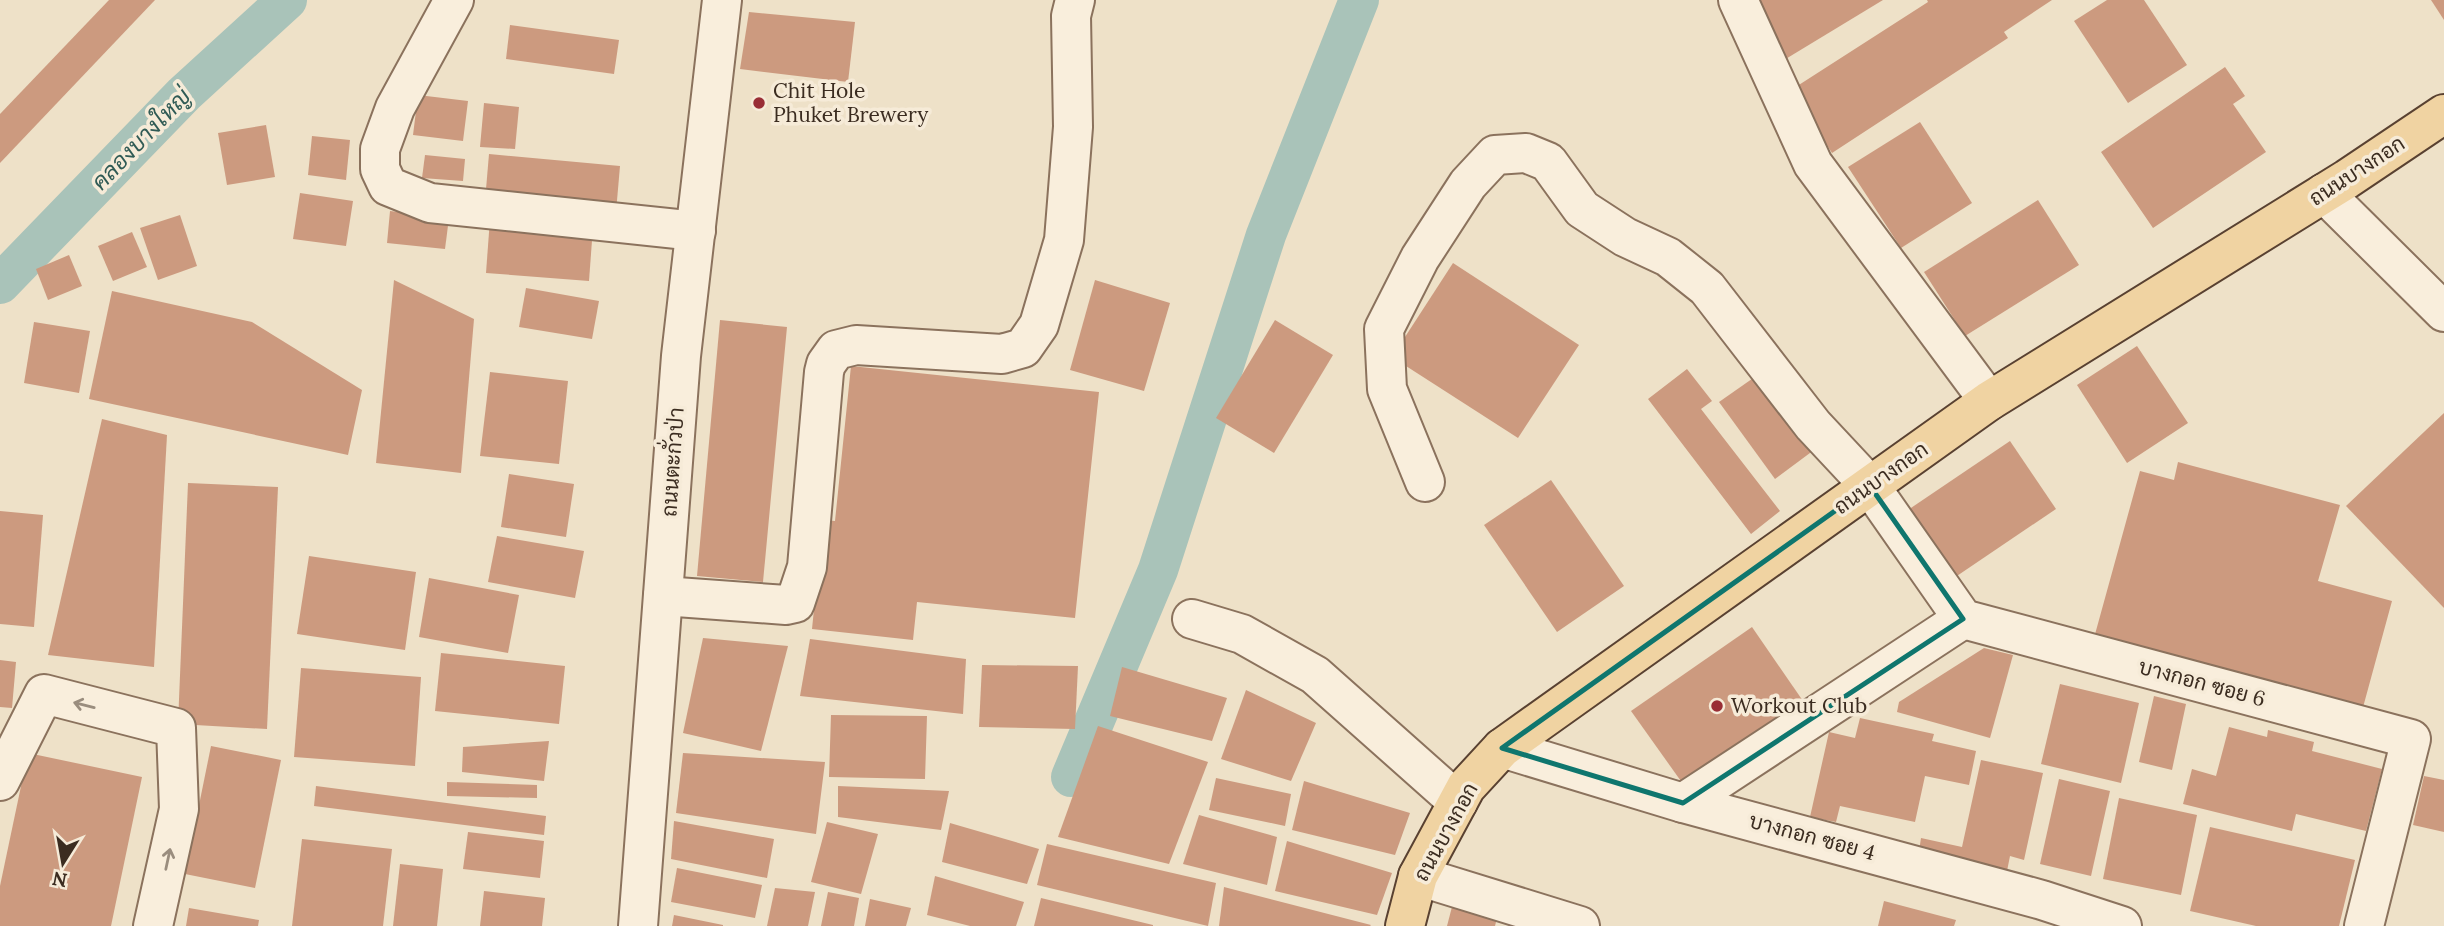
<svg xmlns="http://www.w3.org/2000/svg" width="2444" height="926" viewBox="0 0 2444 926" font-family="Lora,Sarabun,serif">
<rect width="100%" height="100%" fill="#eee1c8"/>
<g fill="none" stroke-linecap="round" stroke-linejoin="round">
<!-- canal -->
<g stroke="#a9c3b9" stroke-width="40">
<polyline points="0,284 184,94 287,0"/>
<polyline points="1071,777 1158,570 1266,235 1359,0"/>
</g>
</g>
<!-- building -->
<g fill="#cc9a7f">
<polygon points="109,0 155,0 0,163 0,114"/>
<polygon points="1747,0 1883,0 1784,60"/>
<polygon points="1927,0 2052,0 2004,32 2008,38 1832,153 1791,90 1928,2"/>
<polygon points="2107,0 2144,0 2187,65 2128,103 2074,21"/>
<polygon points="2431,0 2444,0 2444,20"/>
<polygon points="749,12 855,22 848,82 740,69"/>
<polygon points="510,25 619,40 614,74 506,59"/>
<polygon points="2225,67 2245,96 2233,104 2266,152 2153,228 2101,152"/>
<polygon points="418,95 468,101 463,141 413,135"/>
<polygon points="484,103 519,107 515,149 480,147"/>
<polygon points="1920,122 1972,203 1901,248 1848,167"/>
<polygon points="266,125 275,177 227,185 218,133"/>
<polygon points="312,136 350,140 346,180 308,175"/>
<polygon points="489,154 620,166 616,212 485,201"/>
<polygon points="425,155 465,159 463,181 422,178"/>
<polygon points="300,193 353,201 346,246 293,239"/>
<polygon points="2038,200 2079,265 1965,336 1924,272"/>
<polygon points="390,211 449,218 445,249 387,243"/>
<polygon points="180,215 197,266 158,280 140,228"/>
<polygon points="490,219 593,227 589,281 486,273"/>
<polygon points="132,232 147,267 113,281 98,246"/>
<polygon points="69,255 82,286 48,300 36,269"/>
<polygon points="1453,263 1579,345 1518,438 1392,357"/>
<polygon points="394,280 474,319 461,473 376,463"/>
<polygon points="1095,280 1170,303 1144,391 1070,370"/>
<polygon points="526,288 599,301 592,339 519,327"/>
<polygon points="112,291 252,322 362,390 348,455 89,399"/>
<polygon points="720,320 787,327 763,582 697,576"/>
<polygon points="1275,320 1333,355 1274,453 1216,418"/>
<polygon points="34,322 90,331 79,393 24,383"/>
<polygon points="2137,346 2188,423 2127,463 2077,385"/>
<polygon points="851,366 1099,392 1075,618 917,602 913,640 812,629 823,520 835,521"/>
<polygon points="1687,369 1712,401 1701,409 1780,511 1751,534 1648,399"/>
<polygon points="490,372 568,381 559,464 480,456"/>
<polygon points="1759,374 1814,450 1775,479 1719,402"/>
<polygon points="2444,413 2444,608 2346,506"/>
<polygon points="102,419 167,435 154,667 48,655"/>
<polygon points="2010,441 2056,509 1948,582 1902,514"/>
<polygon points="2178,462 2340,505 2318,581 2392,601 2362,711 2094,638 2140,471 2174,480"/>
<polygon points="509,474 574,484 566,537 501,527"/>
<polygon points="1551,480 1624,586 1557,632 1484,525"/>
<polygon points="188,483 278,487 267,729 178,724"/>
<polygon points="0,511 43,515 34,627 0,624"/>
<polygon points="497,536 584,551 575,598 488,582"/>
<polygon points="309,556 416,572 405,650 297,634"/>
<polygon points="429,578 519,595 508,653 419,637"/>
<polygon points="1752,627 1803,701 1683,784 1631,711"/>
<polygon points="703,638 788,646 761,751 683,733"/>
<polygon points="810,639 966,659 963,714 800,696"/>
<polygon points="1984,648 2013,655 1990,738 1897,712 1899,702"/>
<polygon points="441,653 565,666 559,724 435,711"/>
<polygon points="0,660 16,662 12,708 0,707"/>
<polygon points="982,665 1078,666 1075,729 979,727"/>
<polygon points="1122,667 1227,698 1212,741 1110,716"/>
<polygon points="301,668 421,677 415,766 294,757"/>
<polygon points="2060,684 2139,703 2121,783 2041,764"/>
<polygon points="1246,690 1316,723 1291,781 1221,759"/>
<polygon points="2154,696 2186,704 2172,770 2139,762"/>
<polygon points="831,715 927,716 925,779 829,777"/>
<polygon points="1860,718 1934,734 1932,741 1976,751 1969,785 1925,776 1915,822 1840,806 1836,822 1810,817 1829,732 1855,738"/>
<polygon points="1098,726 1208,762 1169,864 1058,837"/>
<polygon points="2229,727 2267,737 2268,730 2314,742 2312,751 2382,769 2366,831 2296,814 2292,831 2183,804 2192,769 2216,776"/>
<polygon points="549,741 544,781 462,772 463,747"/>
<polygon points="211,746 281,760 255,888 185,874"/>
<polygon points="28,753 142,777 111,926 0,926 0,886"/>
<polygon points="683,753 825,762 816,834 676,813"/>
<polygon points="1981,760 2043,773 2024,860 2010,856 2006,876 1918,858 1921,838 1962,847"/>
<polygon points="2424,776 2444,780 2444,832 2413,825"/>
<polygon points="1216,778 1291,794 1285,826 1209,810"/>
<polygon points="2059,779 2110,791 2091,876 2040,864"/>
<polygon points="1304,781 1410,813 1395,855 1292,830"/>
<polygon points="447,782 537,785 537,798 447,796"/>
<polygon points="316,786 546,816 544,835 314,806"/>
<polygon points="838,786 949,791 941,830 838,817"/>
<polygon points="2119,798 2197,815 2181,895 2103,879"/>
<polygon points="1199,815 1277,837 1267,885 1183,864"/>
<polygon points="674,821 774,839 767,878 671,859"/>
<polygon points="827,822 878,834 861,894 811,882"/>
<polygon points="950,823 1039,849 1027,884 942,862"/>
<polygon points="2210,827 2355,860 2339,926 2256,926 2190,911"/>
<polygon points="468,832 544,841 540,878 463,869"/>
<polygon points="302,839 392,849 383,926 292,926"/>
<polygon points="1287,841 1392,873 1377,915 1275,891"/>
<polygon points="1047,844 1216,883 1208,926 1037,885"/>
<polygon points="400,864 443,869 437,926 393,926"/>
<polygon points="677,868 762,885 755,918 671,902"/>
<polygon points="935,876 1024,902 1016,926 970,926 927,915"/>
<polygon points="1224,887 1371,925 1370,926 1219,926"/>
<polygon points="775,888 815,892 808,926 767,926"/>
<polygon points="484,891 545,898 542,926 480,926"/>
<polygon points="828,892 859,898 854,926 821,926"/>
<polygon points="1041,898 1153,925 1153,926 1034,926"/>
<polygon points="870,899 911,908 906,926 865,926"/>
<polygon points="1884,901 1956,920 1954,926 1878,926"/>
<polygon points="1453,903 1497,918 1495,926 1447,926"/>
<polygon points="189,908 259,920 258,926 186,926"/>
<polygon points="674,915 723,925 723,926 672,926"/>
</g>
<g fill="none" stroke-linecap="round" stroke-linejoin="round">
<!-- minor casing -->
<g stroke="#8b725d" stroke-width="42">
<g id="minor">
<polyline points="454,0 395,108 380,149 380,169 388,186 430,203 696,231"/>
<polyline points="1738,0 1813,164 1989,401"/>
<polyline points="2324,193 2444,312"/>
<polyline points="1425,482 1387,389 1384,329 1420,258 1468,184 1495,155 1526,153 1548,162 1582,209 1625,237 1668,257 1707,288 1813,425 1870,486 1963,619 2411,739 2364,926"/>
<polyline points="663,596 786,605 795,603 807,567 824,372 826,364 836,350 856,345 1002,354 1023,348 1039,325 1064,240 1073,127 1071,16 1075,0"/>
<polyline points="1192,619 1242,634 1315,675 1458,802"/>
<polyline points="1502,748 1683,803 2042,900 2122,926"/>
<polyline points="0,781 44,694 176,728 179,809 153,926"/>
<polyline points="1683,803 1963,619"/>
<polyline points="1418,876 1580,926"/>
<polyline points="638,926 681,356 722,0"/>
</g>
</g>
<!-- major casing -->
<g stroke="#594131" stroke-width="42">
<polyline id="major" points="1405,926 1418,876 1466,787 1502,748 1989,401 2347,179 2444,114"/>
</g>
<!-- minor -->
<use href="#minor" stroke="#f9eedc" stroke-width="38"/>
<!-- major -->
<use href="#major" stroke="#f0d3a2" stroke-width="38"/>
</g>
<!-- one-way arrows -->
<defs><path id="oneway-shaft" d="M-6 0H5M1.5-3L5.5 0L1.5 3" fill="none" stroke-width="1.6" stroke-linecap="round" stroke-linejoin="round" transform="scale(1.75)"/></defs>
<g stroke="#9a8d7e">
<use href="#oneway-shaft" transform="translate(84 705) rotate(-166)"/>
<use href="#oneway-shaft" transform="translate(168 859) rotate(-78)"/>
</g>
<!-- marked area -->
<path fill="none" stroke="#0f766e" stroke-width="5" stroke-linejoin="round" d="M1870,486L1963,619L1683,803L1502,748Z"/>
<!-- markers -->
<g fill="#992d35" stroke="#f6ebd8" stroke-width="2.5">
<circle cx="759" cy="103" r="7"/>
<circle cx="1717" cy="706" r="7"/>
</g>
<g text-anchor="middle" stroke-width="7" stroke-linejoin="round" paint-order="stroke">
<!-- poi labels -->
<g font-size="21" fill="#3b2c20" stroke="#f6ebd8" text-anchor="start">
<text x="773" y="98">Chit Hole<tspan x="773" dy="24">Phuket Brewery</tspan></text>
<text x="1731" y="713">Workout Club</text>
</g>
<!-- street labels -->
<g font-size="21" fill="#3b2c20" stroke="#f6ebd8">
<text transform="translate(2357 171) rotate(-33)" y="7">ถนนบางกอก</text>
<text transform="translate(673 462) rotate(-86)" y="7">ถนนตะกั่วป่า</text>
<text transform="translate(1881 478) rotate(-35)" y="7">ถนนบางกอก</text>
<text transform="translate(2202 683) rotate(15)" y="7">บางกอก ซอย 6</text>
<text transform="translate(1446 832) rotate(-61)" y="7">ถนนบางกอก</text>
<text transform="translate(1812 837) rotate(15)" y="7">บางกอก ซอย 4</text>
</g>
<!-- water labels -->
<g font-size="23" font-style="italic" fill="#305b55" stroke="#f6ebd8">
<text transform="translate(141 139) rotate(-46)" y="8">คลองบางใหญ่</text>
</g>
</g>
<!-- north arrow -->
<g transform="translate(63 863) rotate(191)" stroke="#f6ebd8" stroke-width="5" paint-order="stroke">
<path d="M0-5L12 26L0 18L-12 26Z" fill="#3b2c20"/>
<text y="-10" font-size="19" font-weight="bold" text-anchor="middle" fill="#3b2c20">N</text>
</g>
</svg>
